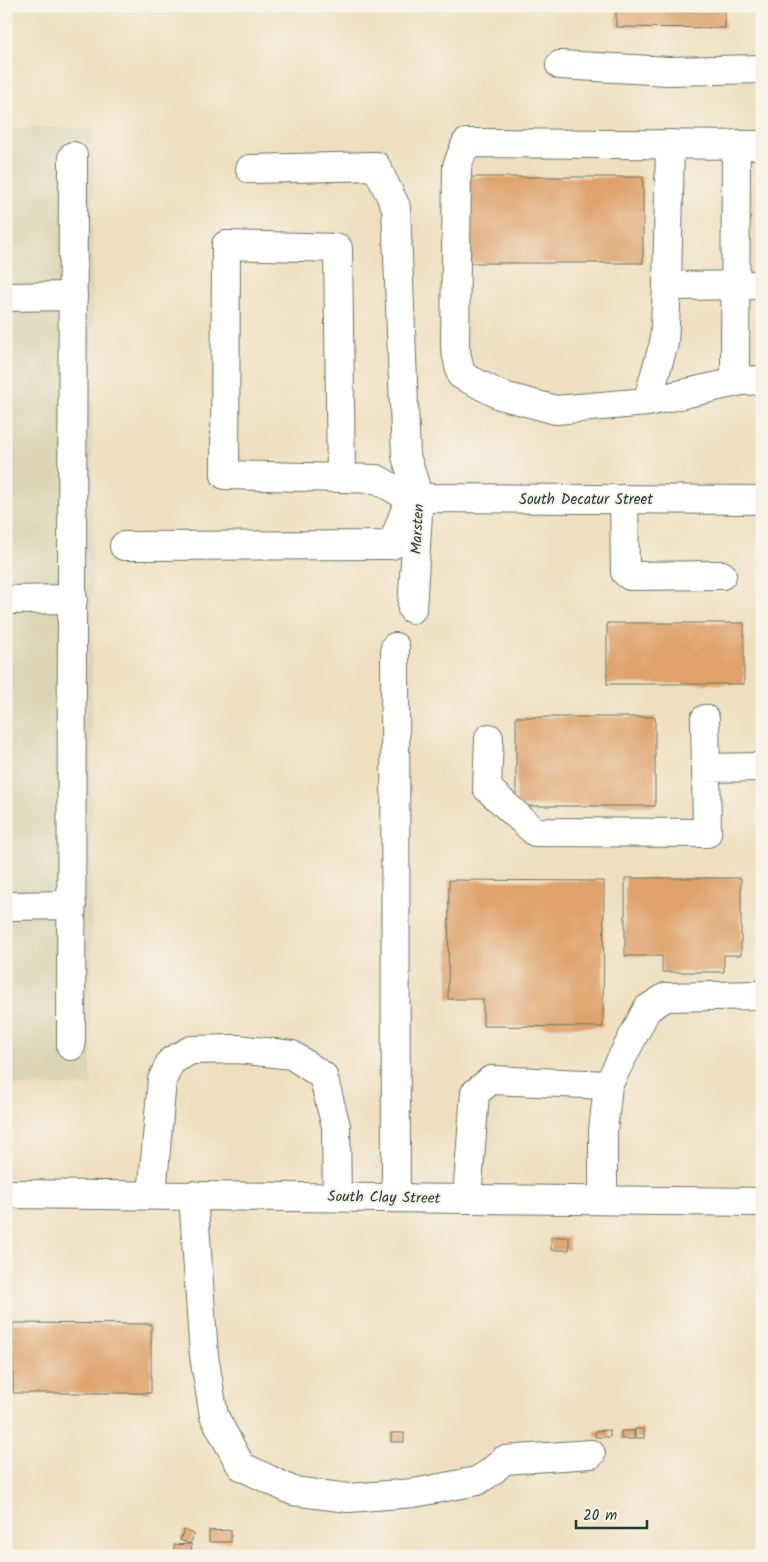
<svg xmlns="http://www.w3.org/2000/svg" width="768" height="1562" viewBox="0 0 768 1562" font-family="Kalam,sans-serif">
<rect width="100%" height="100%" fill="#f7f3e8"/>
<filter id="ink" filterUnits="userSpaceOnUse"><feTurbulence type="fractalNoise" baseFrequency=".02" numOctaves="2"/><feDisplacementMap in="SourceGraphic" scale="10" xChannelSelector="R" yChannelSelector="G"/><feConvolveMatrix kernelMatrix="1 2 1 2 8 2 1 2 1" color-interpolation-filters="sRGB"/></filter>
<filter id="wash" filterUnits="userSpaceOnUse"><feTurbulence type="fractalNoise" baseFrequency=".0096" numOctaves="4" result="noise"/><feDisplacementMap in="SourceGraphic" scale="20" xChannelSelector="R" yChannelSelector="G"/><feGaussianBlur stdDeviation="1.12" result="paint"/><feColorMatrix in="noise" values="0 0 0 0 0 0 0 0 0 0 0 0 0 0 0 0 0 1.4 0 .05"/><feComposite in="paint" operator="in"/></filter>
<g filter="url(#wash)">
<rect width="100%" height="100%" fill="#efdfbf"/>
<!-- built -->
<polygon fill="#dbd5b5" points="6,128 93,128 91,1086 6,1086"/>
<g id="blocks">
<!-- building -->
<g fill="#dea26b">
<polygon points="616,6 725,6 725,28 616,27"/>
<rect x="462" y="177" width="181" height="86"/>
<rect x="607" y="623" width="137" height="61"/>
<rect x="516" y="717" width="139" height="89"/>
<polygon points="625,878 741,878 741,955 724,955 724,972 662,972 662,956 625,956"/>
<polygon points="449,880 604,881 603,1027 483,1026 483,999 448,999"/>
<rect x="551" y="1237" width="18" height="13"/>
<polygon points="13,1323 151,1324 151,1393 13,1393"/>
<rect x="635" y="1429" width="9" height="9"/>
<polygon points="610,1430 610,1437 595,1437 595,1431"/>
<rect x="621" y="1431" width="13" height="8"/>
<rect x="391" y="1433" width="13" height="9"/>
<polygon points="184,1530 194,1534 190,1544 180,1540"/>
<polygon points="231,1530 231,1542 209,1542 209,1531"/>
<polygon points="191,1544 192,1554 174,1555 174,1545"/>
<polygon points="266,1552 304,1553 304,1556 266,1556"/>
</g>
</g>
</g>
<g filter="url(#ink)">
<use href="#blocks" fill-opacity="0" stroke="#687665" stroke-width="1"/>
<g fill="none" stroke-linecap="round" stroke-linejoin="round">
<!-- minor casing -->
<g stroke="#687665" stroke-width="30">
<g id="minor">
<polyline points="560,65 669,71 762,69"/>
<polyline points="670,144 667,286 762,285"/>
<polyline points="736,144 735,375 741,381 762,380"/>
<polyline points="250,169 376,166 396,207 406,456 419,498 412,609"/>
<polyline points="667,286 664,343 647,402 741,381"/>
<polyline points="6,297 73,296"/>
<polyline points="647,402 556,410 500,395 461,375 455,347 457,166 466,143 762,145"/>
<polyline points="341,478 338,248 226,245 225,475 377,479 410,498"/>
<polyline points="410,498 762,500"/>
<polyline points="624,499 625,572 630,576 722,575"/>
<polyline points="124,546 392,545 410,498"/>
<polyline points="6,600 73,599"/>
<polyline points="395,647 396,1198"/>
<polyline points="705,719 706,768"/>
<polyline points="489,738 487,788 535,832 707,833 706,768 762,767"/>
<polyline points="6,906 72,905"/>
<polyline points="71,1046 73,156"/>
<polyline points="6,1194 762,1202"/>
<polyline points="152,1195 162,1080 171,1061 191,1050 237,1049 292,1055 323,1076 336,1126 337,1197"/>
<polyline points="193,1195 204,1356 214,1416 241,1466 293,1491 348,1498 414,1493 477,1481 491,1472 504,1460 591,1454"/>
<polyline points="467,1198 475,1093 491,1080 608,1085"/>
<polyline points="603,1199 603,1131 608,1085 647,1009 666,997 762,995"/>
</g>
</g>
<!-- minor -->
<use href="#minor" stroke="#fff" stroke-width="28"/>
</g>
</g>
<g text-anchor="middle" stroke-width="4" stroke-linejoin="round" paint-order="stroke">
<!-- street labels -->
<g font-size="15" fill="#1f3d34" stroke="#f7f3e8">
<text x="586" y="504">South Decatur Street</text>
<text transform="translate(417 529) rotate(-87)" y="5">Marsten</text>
<text transform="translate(384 1197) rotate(1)" y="5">South Clay Street</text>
</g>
</g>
<!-- margin -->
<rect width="768" height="1562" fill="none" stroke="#f7f3e8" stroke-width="25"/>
<!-- scale -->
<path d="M576 1520v8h71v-8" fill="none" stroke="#1f3d34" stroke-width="2.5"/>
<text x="583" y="1520" font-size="15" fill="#1f3d34" stroke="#f7f3e8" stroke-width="4" paint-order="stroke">20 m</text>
</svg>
